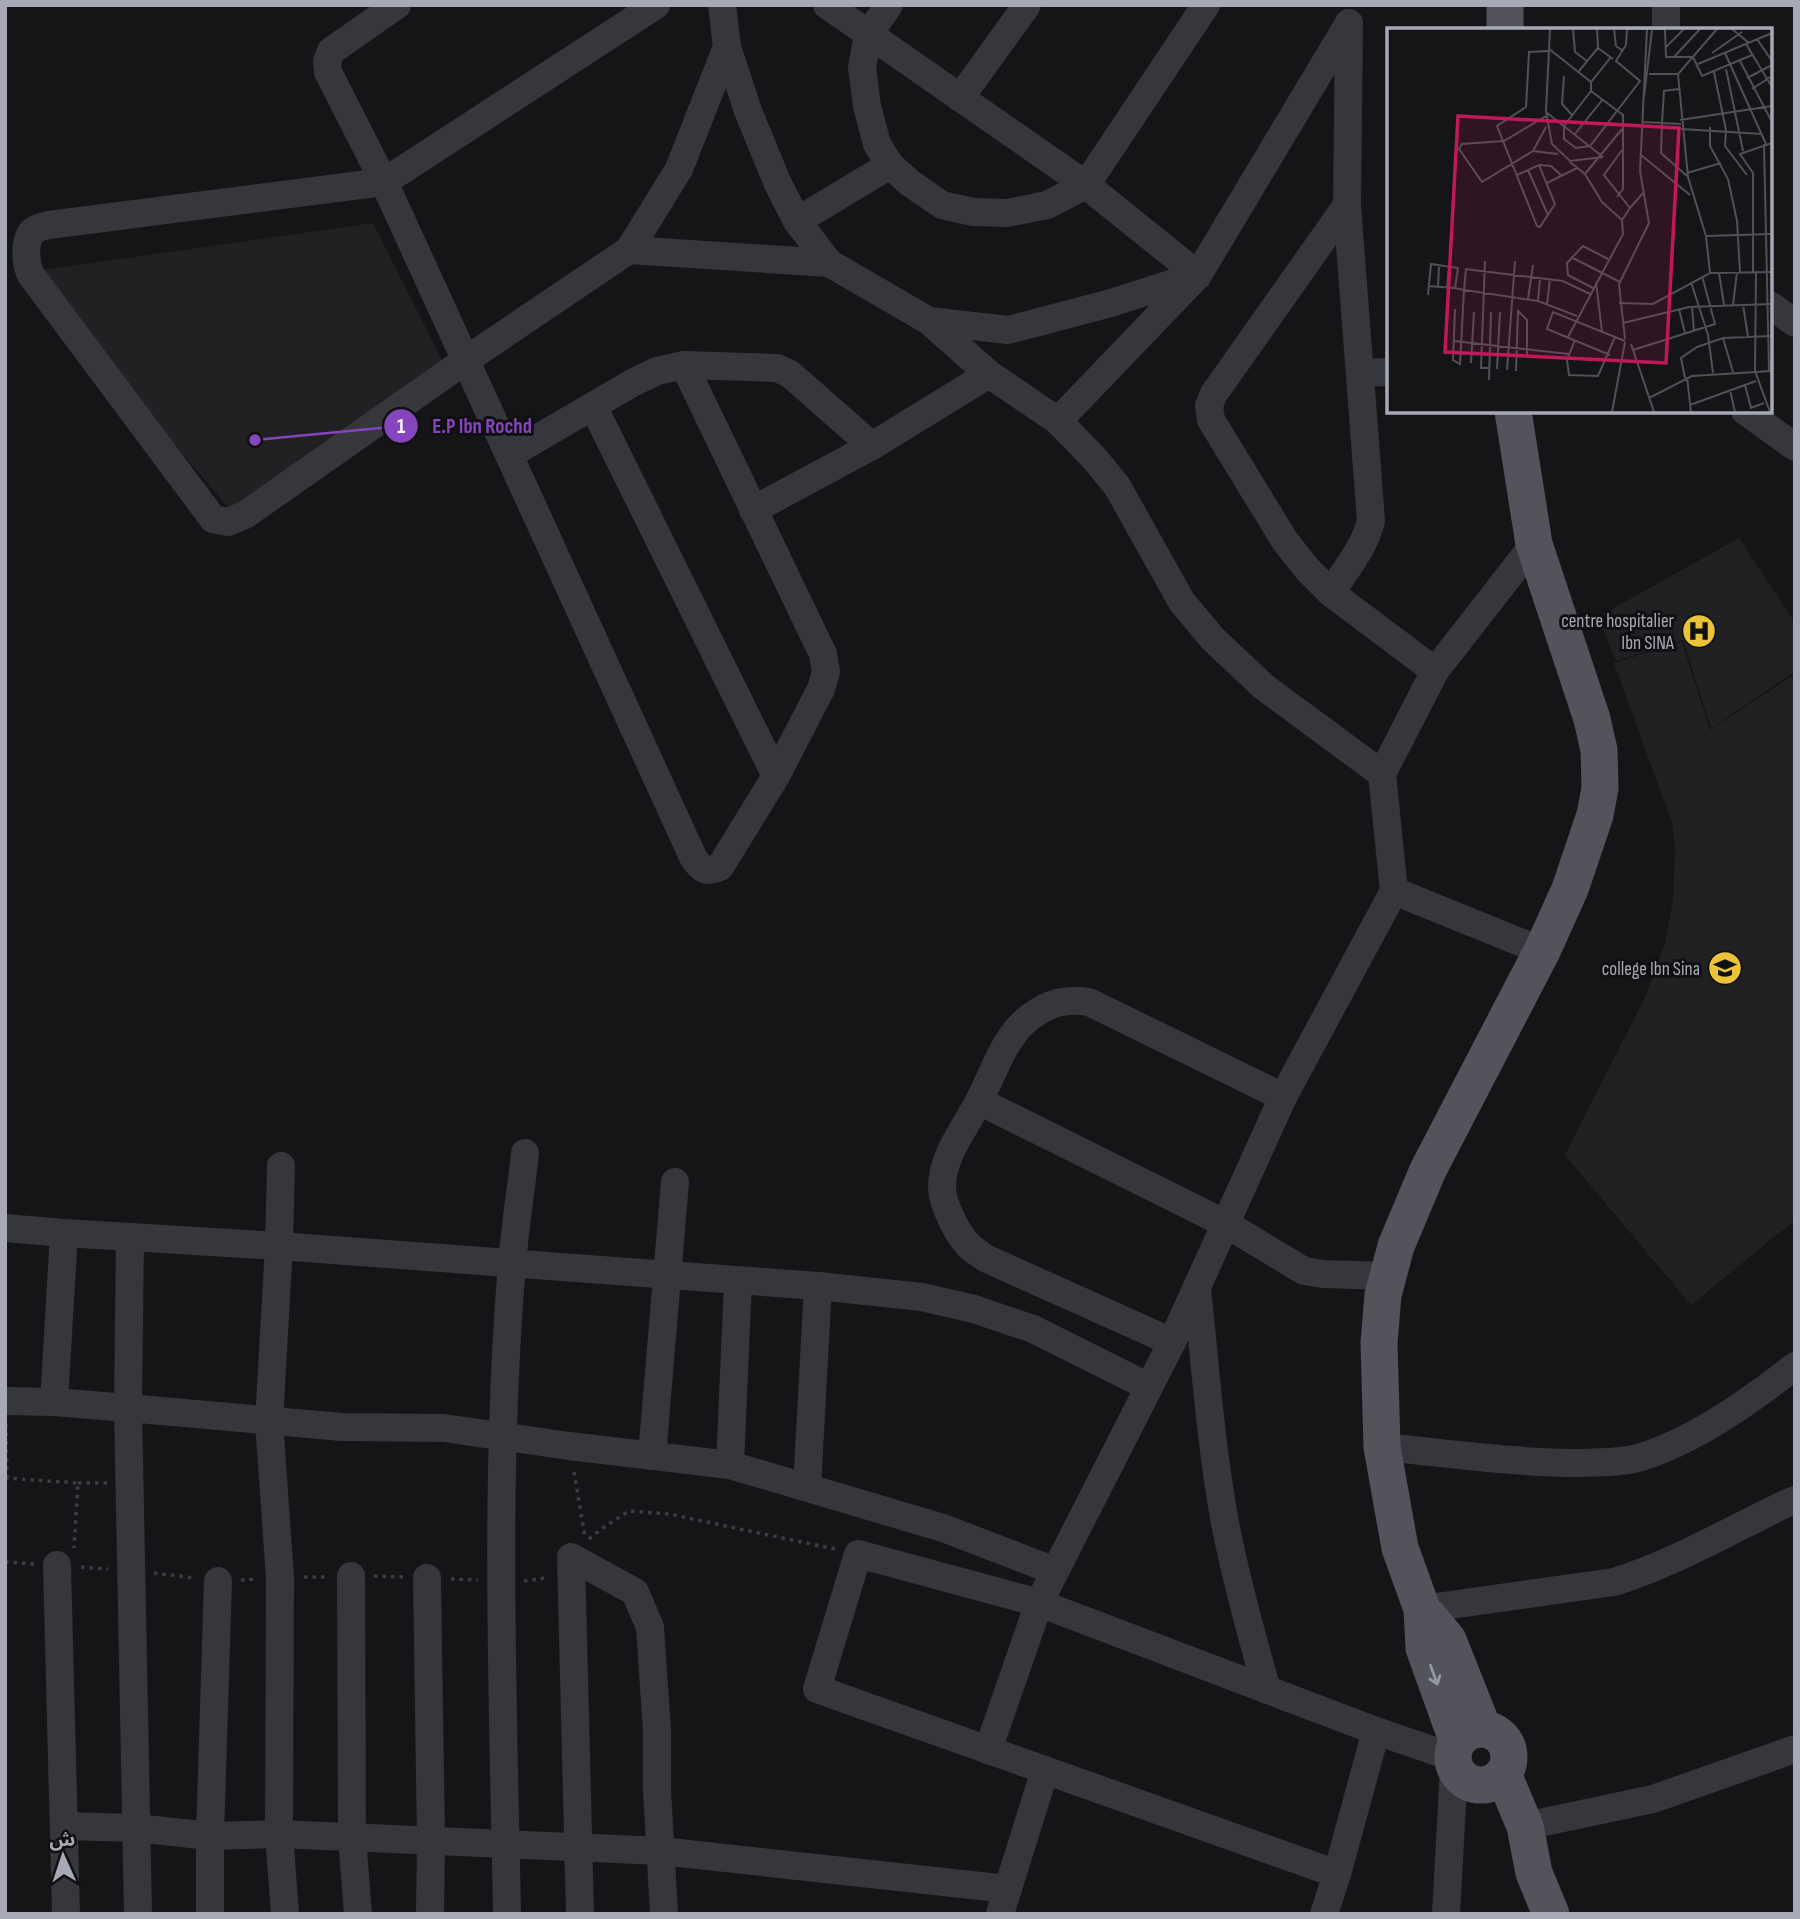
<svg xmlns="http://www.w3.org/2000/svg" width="1800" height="1919" viewBox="0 0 1800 1919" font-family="'Sofia Sans Condensed','Noto Sans Arabic',sans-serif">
<rect width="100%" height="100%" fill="#151517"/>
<!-- built -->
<g fill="#212124">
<polygon points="373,223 445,366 234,514 39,287 41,270"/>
<polygon points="1739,538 1795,623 1795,671 1711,729 1683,640 1616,661 1598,617"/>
<polygon points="1682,642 1710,730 1795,674 1795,1220 1691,1305 1565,1155 1647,993 1665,943 1673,901 1675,848 1672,823 1614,663"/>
</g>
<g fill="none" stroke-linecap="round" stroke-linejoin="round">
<!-- path -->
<g stroke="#3c3d43" stroke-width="3.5" stroke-dasharray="3.5 5" stroke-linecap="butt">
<polyline points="6,1424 7,1478"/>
<polyline points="574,1472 585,1537"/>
<polyline points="5,1478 78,1483 74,1548"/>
<polyline points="78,1483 107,1483"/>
<polyline points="589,1539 604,1527 629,1511 669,1514 835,1549"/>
<polyline points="5,1562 35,1564"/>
<polyline points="81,1567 108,1569"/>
<polyline points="154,1573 195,1578"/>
<polyline points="374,1576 405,1577"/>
<polyline points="304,1577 328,1577"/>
<polyline points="451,1579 478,1580"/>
<polyline points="241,1580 258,1579"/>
<polyline points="524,1581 541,1579 547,1576"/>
</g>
<!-- minor -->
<g stroke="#36373c" stroke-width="28">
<path d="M397,5L331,51L327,61L328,72L384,182L694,859C703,870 706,873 720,867L776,776L821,689L826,672L823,654L684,365L657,371L634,382L509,455"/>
<path d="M656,5L384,182L49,225C42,227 33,228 30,235C24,246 26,265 31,275L213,519L228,522L245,515L466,360L629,250L829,263"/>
<polyline points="722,5 727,47 748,111 778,184 797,221 829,263 929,321 1008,330 1111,303 1198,275"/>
<polyline points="827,5 1086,185 1198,275"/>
<polyline points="889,5 868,35 862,67 867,106 877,144 890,165 910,183 942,205 973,212 1007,213 1047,205 1086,185 1206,5"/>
<polyline points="1666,5 1666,30"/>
<polyline points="960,98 1027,5"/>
<polyline points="1347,205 1213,395 1209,406 1211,420 1285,541 1308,570 1331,593 1435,671 1534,544"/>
<polyline points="797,221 890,165"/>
<polyline points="629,250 679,169 727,47"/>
<polyline points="1770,305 1795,323"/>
<polyline points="929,321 989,374 1058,421 1198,275 1349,23"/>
<polyline points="684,365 777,368 790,374 872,446"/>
<polyline points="1360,373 1389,372"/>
<polyline points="593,406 776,776"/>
<polyline points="1745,411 1795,447"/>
<polyline points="1058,421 1094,458 1117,486 1182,602 1213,639 1264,687 1382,774"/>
<polyline points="753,510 872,446 989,374"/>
<path d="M1331,593C1345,570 1365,547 1371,521L1347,205L1349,23"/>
<polyline points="1394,891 1542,951"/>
<polyline points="979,1101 1226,1224 1304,1271 1323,1274 1388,1276"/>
<polyline points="281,1166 279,1246 269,1421 280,1578 279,1834 285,1914"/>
<polyline points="5,1228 64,1233 54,1402 128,1408 138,1914"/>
<polyline points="64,1233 279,1246 818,1286 922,1297 974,1309 1033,1329 1149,1387"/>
<polyline points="130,1238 128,1408 342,1427 444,1428 569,1446 730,1465 943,1528 1055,1571"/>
<path d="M1197,1287C1205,1366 1211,1445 1225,1523C1236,1579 1251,1634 1267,1690"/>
<path d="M1172,1342L985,1258C980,1254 973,1250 968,1245C957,1233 942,1204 942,1187C942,1155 966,1127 980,1099C994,1072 1004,1037 1030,1017C1049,1003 1066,998 1089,1002L1283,1097"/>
<polyline points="5,1401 54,1402"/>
<path d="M1382,1447C1448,1453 1514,1463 1580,1463C1598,1462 1620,1463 1638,1458C1693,1442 1750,1401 1795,1366"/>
<polyline points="652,1456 675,1182"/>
<polyline points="730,1465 738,1281"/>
<polyline points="807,1487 818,1286"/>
<polyline points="57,1565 66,1914"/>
<polyline points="351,1576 352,1838 358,1914"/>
<polyline points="427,1578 431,1840 430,1914"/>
<path d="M1422,1609L1614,1582C1660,1568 1703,1545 1745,1524C1762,1516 1777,1507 1795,1500"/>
<polyline points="988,1750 1039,1603 1172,1342 1283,1097 1394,891 1382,774 1435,671"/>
<polyline points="64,1826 136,1828 210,1836 279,1834 661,1851 1008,1889"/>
<polyline points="1525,1826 1653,1799 1795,1749"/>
<polyline points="1337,1874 817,1689 858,1554 1039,1603 1376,1731 1452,1757"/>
<polyline points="210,1914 210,1836 218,1581"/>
<path d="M507,1914C503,1697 494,1480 512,1264C515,1227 521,1190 525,1153"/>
<polyline points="580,1914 571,1557 635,1592 650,1627 657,1731 657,1790 664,1914"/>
<polyline points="1000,1914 1045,1770"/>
<polyline points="1324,1914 1337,1874 1376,1731"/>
<polyline points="1446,1914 1454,1768"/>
</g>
<!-- major -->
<g stroke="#52535b" stroke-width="37">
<polyline points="1505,5 1505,30"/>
<polyline points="1429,1617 1448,1640 1483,1728"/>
<circle cx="1481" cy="1757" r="28"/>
<polyline points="1457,1740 1424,1648 1422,1609 1400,1548 1382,1447 1379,1343 1383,1295 1396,1246 1428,1170 1542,951 1570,889 1595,815 1600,788 1599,750 1592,719 1534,544 1513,411"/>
<polyline points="1503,1774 1525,1826 1534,1873 1551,1914"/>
</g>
</g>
<!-- one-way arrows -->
<defs><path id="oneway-shaft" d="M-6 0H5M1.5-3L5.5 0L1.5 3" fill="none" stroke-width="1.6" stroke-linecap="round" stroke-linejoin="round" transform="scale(1.75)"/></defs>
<use stroke="#9699a4" href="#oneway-shaft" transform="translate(1434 1675) rotate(70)"/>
<!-- icons -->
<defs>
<g id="hospital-disc" transform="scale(1.75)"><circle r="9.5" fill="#ebc339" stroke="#101012"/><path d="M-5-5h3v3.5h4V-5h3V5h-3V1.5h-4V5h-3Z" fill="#111"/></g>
<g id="school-disc" transform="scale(1.75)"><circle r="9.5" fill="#ebc339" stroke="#101012"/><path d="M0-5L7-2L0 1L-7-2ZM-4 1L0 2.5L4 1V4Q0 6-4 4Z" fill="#111"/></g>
</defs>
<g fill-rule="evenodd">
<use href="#hospital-disc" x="1699" y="631"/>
<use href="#school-disc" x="1725" y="968"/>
</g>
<g text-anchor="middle" stroke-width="6" stroke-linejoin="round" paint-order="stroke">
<!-- poi labels -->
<g font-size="19" fill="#a7aab6" stroke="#101012" text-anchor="end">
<text x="1674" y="627">centre hospitalier<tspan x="1674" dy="22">Ibn SINA</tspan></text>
<text x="1700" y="975">college Ibn Sina</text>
</g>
</g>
<!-- overview -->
<g transform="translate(1387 28)">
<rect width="385" height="385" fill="#151517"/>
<path fill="none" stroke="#4f5157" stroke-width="2" d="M163,1L159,83L165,116L183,133L216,129M186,1L188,24L200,33M210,1L211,20L226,31M227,1L229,18L236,23M240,1H278M278,1L279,29H306L315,48L365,27M345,1L362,15M370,11L385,33M359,16L385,59M279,19L297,1M161,20L204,54L224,29M325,25L355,4M338,25L379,116M287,29L313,1M353,33L385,94M311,36L385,5M339,41L356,123M192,43L211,20M327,44L339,102L338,118L360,147M262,46H291M177,48L175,76L185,87M360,50L385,37M204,54V63L236,87V161L230,169M365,61L385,48M204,63L177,98V111L189,120L203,118L253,53L229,33L239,17L240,1M257,69L265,2M159,84L216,129M159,88L117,113L75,116L72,121L95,154L146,123L171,126M293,92L385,78M256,94L275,95L277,63L292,61M294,96L275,95L274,125L300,148M323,99V118L341,151L350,193L353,244M294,101L375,106M188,106L216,71M377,116L382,343M235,122L217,147L243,180L256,165M146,123L159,99M254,127L303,167M183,134L198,146L235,101M152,137L164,138L175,148M141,142L161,187M300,145L334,135M198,146L215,174L235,192M130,147L152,137L168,176L153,199L150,198L110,98L139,79L142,24L161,23M160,155L190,140M319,208L385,206M184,229L233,254M98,233L94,340H102M78,241L176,253L203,266M79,241L77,262L151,273L190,288M366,244V145L353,126L385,115M369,244L368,343L383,384M323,245L319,208L301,149L291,46L330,1M332,245L337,277M209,254L215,304M304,254L321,307L326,345M41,258L68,260M51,259L52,237M60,260L62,239M206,260L181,247L180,235L196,218L221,231M41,267L44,236L71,240L68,260L77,262L73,336L66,332L68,281M141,271L146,237M151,273L153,250M232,275L266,276L323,245L385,244M160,276L163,251M346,277L350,244M356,277L361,309M305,279L307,304M292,281L298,305M236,295L302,279L385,276M181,309L236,206L235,192L243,180M336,310L346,344M238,311L232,256L262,195L253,143L260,1M188,312L180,332L182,347L211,348L228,309M67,313L182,326M244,316L267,384M246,322L328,296L315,248M223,327L160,301L166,284L238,313M84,335L87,284M110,341L113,284M120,342L128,233M129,343L131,283L140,292V328M300,349L304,384M298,350L294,330L310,319L336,310L385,308M102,352L104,284M358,357L364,380L377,375M343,362L348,384M262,370L305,348L384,343M303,377L369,353M225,384L238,314"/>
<path fill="#c2185b" fill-opacity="0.15" stroke="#c2185b" stroke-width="3.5" d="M71,88L292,100L279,335L58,324Z"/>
<rect width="385" height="385" fill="none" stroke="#a7aab6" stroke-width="3.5"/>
</g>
<!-- callouts -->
<path fill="none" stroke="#8445bd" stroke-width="2.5" d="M255 440L401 426"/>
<g fill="#8445bd" stroke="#101012" stroke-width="2.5">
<circle cx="255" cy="440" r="7"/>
<circle cx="401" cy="426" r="18"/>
</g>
<g font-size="21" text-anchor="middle" font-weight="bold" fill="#fff">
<text x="401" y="433">1</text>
</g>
<g font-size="21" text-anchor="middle" font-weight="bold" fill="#8445bd" stroke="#101012" stroke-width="6" stroke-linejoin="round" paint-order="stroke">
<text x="482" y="433">E.P Ibn Rochd</text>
</g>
<!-- border -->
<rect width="1800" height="1919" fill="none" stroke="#a7aab6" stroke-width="14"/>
<!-- north arrow -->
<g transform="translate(63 1856) rotate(357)" stroke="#101012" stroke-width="5" paint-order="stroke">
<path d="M0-5L12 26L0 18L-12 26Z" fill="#a7aab6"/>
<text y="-10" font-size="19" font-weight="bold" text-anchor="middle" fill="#a7aab6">ش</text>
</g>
</svg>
